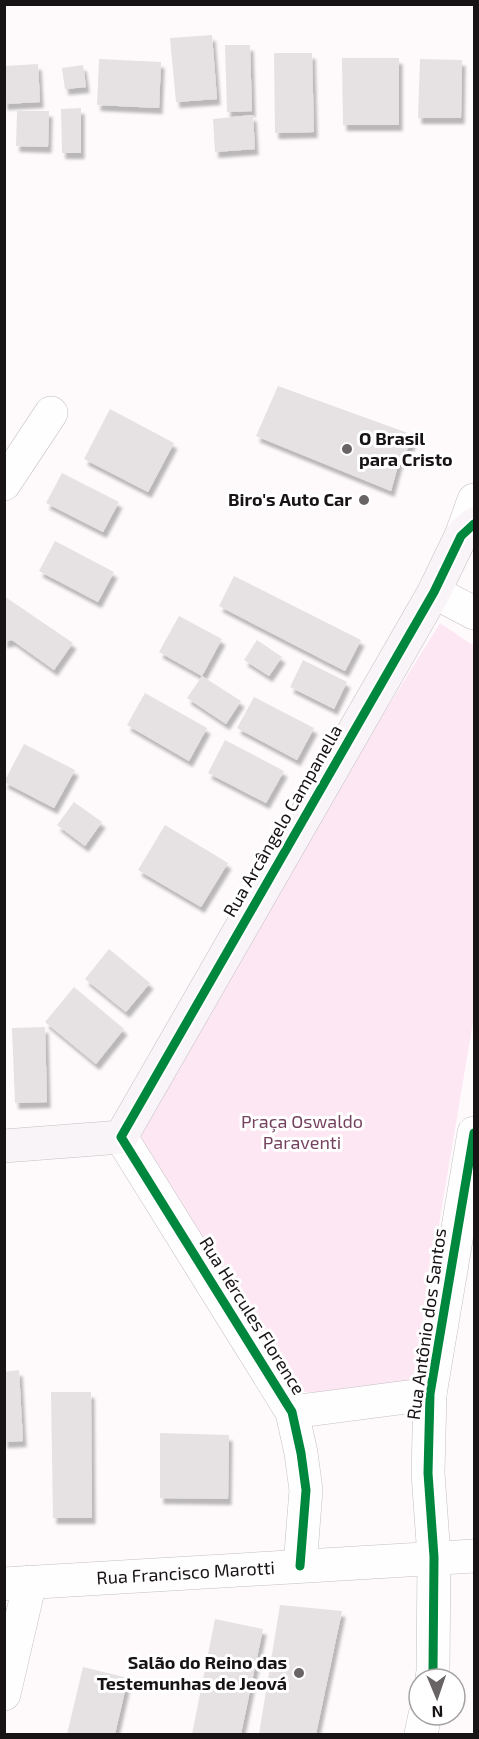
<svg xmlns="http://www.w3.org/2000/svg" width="479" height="1739" viewBox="0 0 479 1739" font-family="'Exo 2',sans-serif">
<defs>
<filter id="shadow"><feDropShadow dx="3.5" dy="6" stdDeviation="1.5" flood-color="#0004"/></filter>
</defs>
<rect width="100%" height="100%" fill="#fefafc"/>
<!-- park -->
<polygon fill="#fde7f3" points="440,623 474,646 474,1016 410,1397 302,1392 121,1137"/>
<!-- building -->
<g fill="#e6e1e3" filter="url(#shadow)">
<polygon points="212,35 217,99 176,102 170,38"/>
<polygon points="225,45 250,45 252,111 227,112"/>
<polygon points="274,53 312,53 314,132 275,133"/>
<polygon points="342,58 399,58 399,125 343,125"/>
<polygon points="99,59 161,62 159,108 97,105"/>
<polygon points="420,59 462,60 461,118 418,118"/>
<polygon points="38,64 40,102 4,104 4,66"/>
<polygon points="83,65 86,87 65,89 62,68"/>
<polygon points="81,108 81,153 62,153 61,109"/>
<polygon points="17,111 49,111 48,147 16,146"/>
<polygon points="253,115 255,149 215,152 213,119"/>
<polygon points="278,386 416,436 399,462 391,491 256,436"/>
<polygon points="110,409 174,443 148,492 84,459"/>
<polygon points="62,473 119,502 103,532 46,503"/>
<polygon points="55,541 114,572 98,602 39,571"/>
<polygon points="234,576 361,640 345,671 219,606"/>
<polygon points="4,596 73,643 54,670 12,640 4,642"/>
<polygon points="179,616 222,639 202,676 159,652"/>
<polygon points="257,640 282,657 269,676 244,660"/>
<polygon points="303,660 347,682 334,709 290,687"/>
<polygon points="202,676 241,701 226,724 187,698"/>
<polygon points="145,693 207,728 189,761 127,725"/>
<polygon points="254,697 314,728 297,760 237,728"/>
<polygon points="225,740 284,771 266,803 208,773"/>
<polygon points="24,744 75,770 54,808 4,782"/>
<polygon points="74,802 102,822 85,846 57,825"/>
<polygon points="165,825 228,863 201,907 138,870"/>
<polygon points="109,949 150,983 126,1012 85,979"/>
<polygon points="74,987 124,1029 96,1064 45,1022"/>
<polygon points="45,1027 47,1102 15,1103 12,1028"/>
<polygon points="19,1370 23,1441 4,1442 4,1372"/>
<polygon points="51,1392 91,1392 92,1518 53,1518"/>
<polygon points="160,1433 229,1435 228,1499 160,1498"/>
<polygon points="280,1605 342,1611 316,1734 259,1734"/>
<polygon points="215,1619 263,1629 241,1734 223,1733 222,1734 192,1734"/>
<polygon points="83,1667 128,1678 115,1734 67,1734"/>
</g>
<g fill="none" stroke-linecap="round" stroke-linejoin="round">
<!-- street casing -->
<g stroke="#c4c0c2" stroke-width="34">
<g id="street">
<polyline points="4,484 51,413"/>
<polyline points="461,536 474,500"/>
<polyline points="434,592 474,613"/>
<polyline points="121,1137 292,1412 301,1453 306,1490 300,1566"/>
<polyline points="292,1412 430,1394"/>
<path id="s1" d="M4,1584L474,1556"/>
<polyline points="432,1679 433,1671 434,1557 428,1473 430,1394 474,1133"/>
<polyline points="4,1694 30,1582"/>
<polyline points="421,1734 425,1715"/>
</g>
</g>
<!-- secondary casing -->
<g stroke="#c4c0c2" stroke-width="34">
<polyline id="secondary" points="4,1146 121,1137 434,592 461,536 474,524"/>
</g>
<!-- street -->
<use href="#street" stroke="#fffeff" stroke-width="33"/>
<!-- secondary -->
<use href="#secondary" stroke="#f9f4f7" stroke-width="33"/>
<!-- cycleway casing -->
<g stroke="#fff" stroke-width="13">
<g id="cycleway">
<polyline points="300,1566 306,1490 301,1453 292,1412 121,1137 434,592 461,536 474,524"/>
<polyline points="432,1679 433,1671 434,1557 428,1473 430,1394 474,1133"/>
</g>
</g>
<!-- cycleway -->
<use href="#cycleway" stroke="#00873e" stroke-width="9"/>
</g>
<!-- markers -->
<g fill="#686466" stroke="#fff" stroke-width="2">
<circle cx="347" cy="449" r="6"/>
<circle cx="364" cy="500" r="6"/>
<circle cx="299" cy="1673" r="6"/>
</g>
<g text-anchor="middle" stroke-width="6" stroke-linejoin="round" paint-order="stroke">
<!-- poi labels -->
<g font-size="18" font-weight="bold" fill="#181315" stroke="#fff" text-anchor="end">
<text x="359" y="445" text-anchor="start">O Brasil<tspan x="359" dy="21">para Cristo</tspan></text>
<text x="352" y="506">Biro's Auto Car</text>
<text x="287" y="1669">Salão do Reino das<tspan x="287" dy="21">Testemunhas de Jeová</tspan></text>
</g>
<!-- street labels -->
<g font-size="18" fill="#181315" stroke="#fff">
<text transform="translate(283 821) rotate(-60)" y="6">Rua Arcângelo Campanella</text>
<text transform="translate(252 1316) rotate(58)" y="6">Rua Hércules Florence</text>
<text transform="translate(427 1324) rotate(-82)" y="6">Rua Antônio dos Santos</text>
<text dy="6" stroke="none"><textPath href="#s1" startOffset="182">Rua Francisco Marotti</textPath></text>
</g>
<!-- park labels -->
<g font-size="18" fill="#75435f" stroke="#fff">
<text x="302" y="1128">Praça Oswaldo<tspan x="302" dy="21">Paraventi</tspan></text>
</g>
</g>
<!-- border -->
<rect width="479" height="1739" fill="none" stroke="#181315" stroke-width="12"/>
<!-- north arrow -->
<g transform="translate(437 1697) rotate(178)"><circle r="28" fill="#ffffff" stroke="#a3a1a1" stroke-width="1.5"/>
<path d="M0-4.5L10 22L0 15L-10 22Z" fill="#686466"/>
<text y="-9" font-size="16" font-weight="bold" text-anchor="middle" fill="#181315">N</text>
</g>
</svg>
